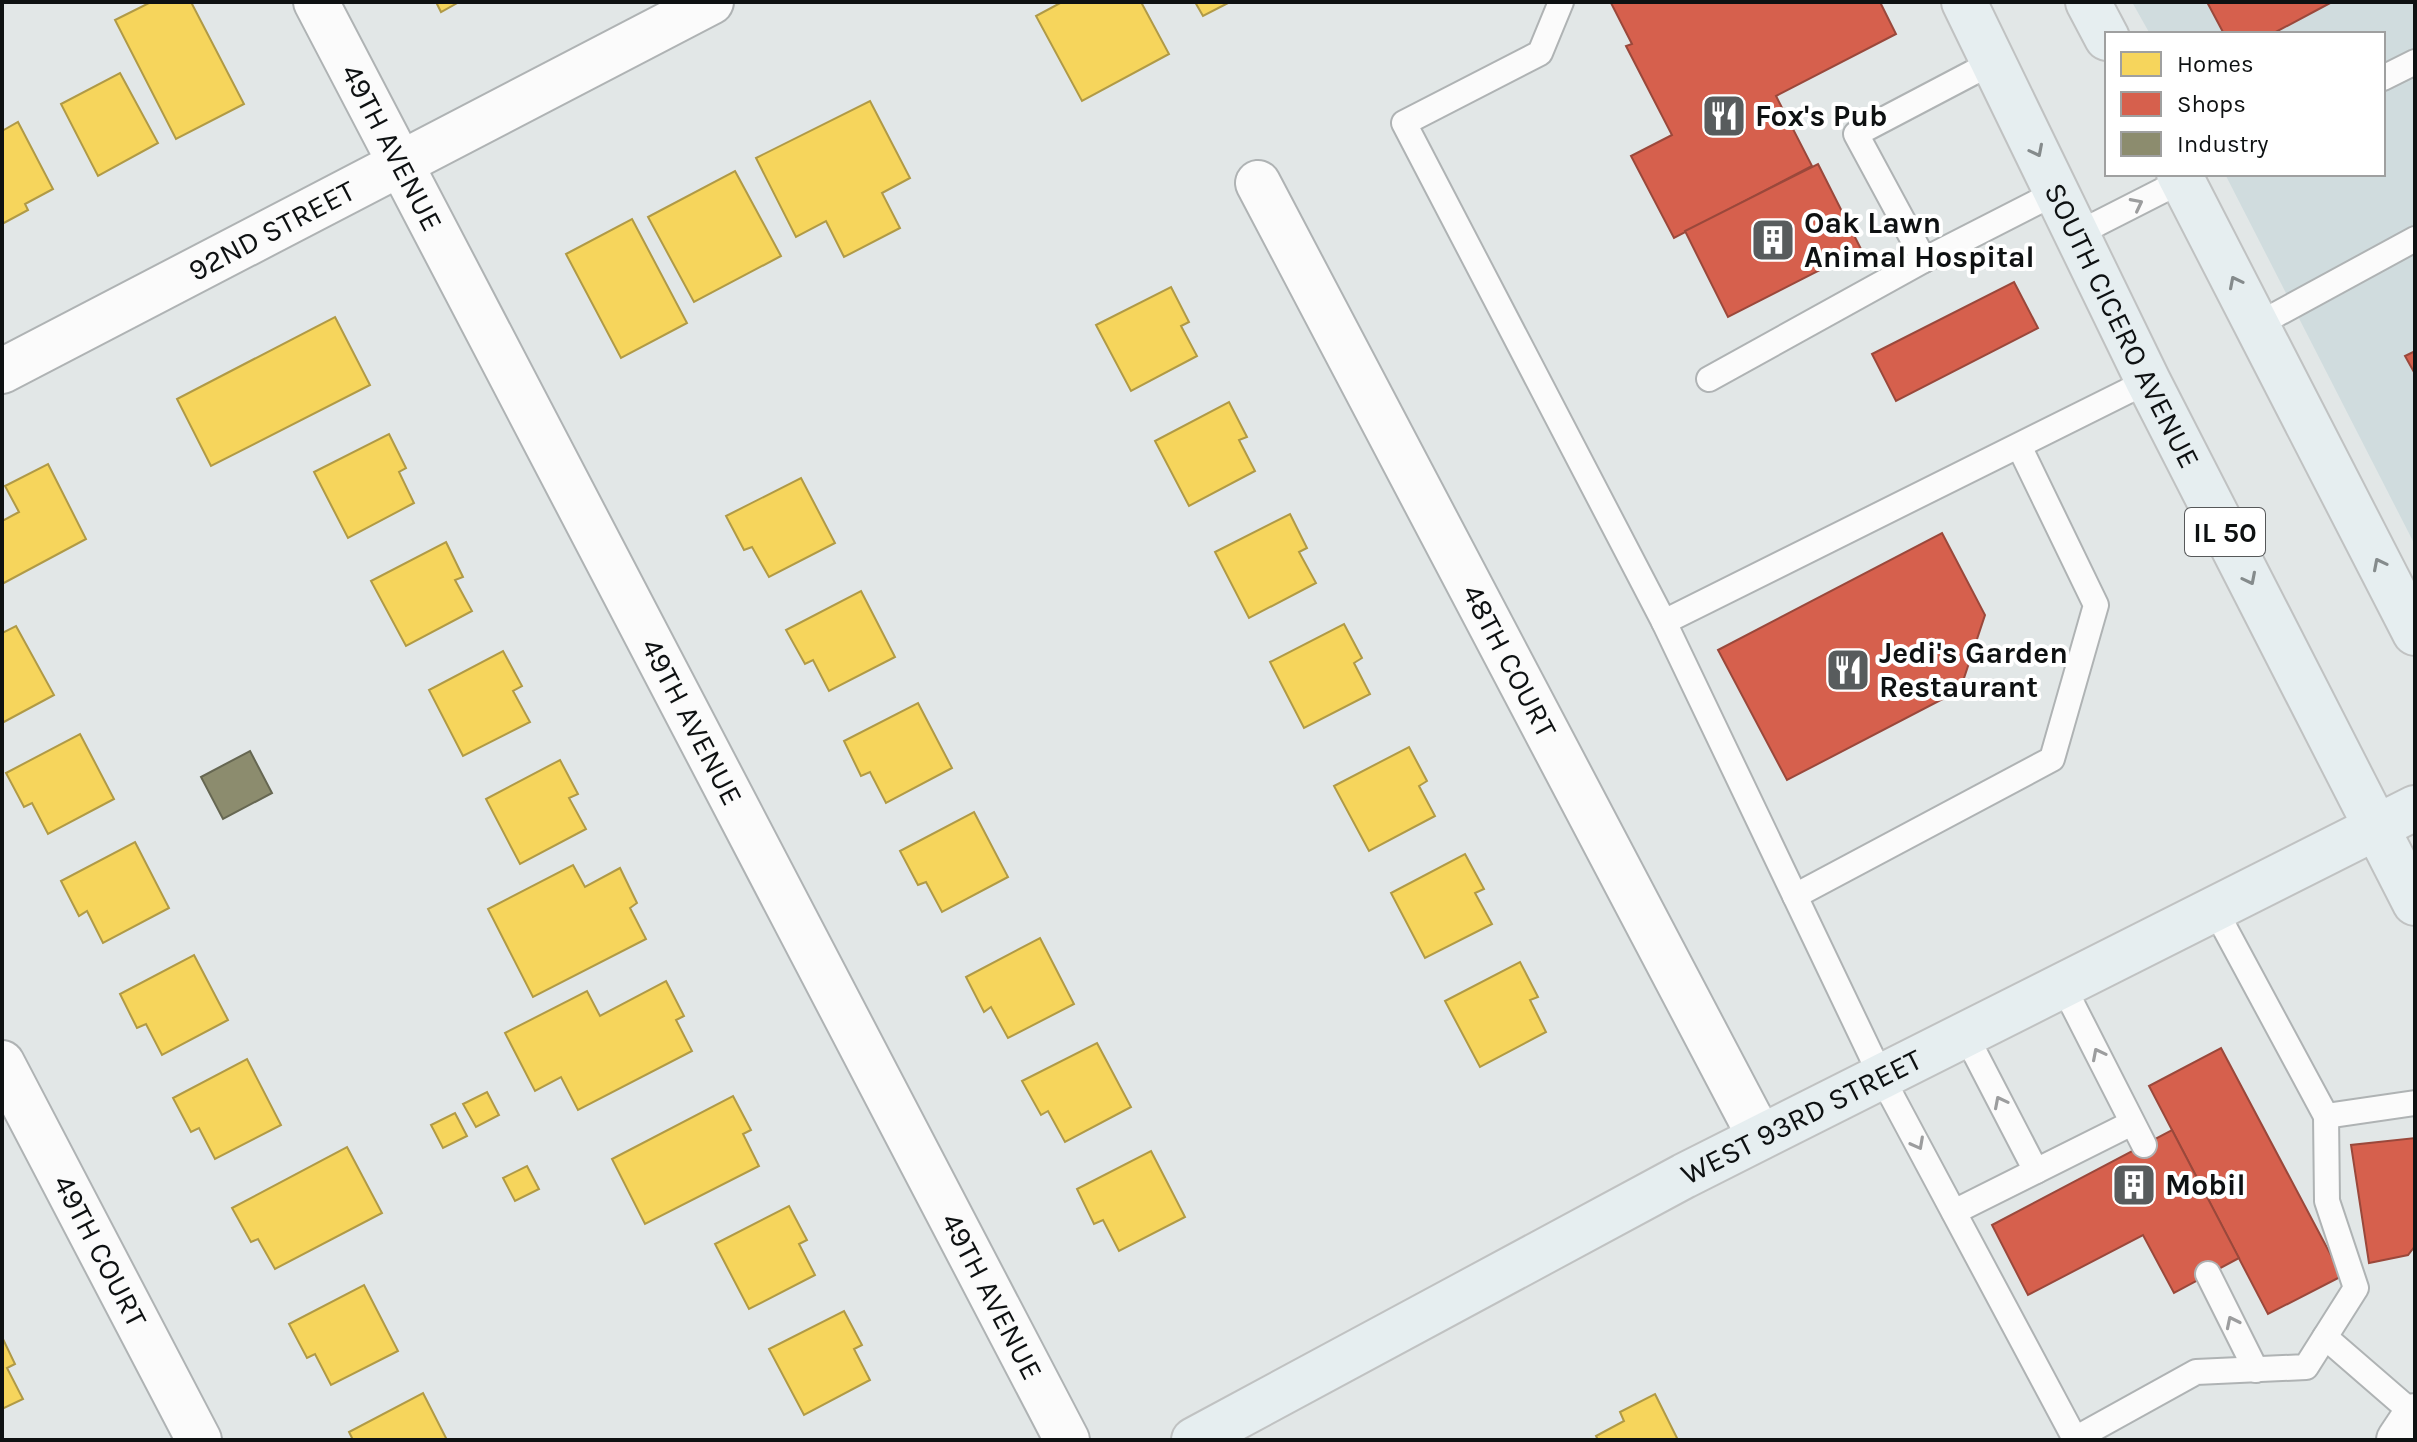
<svg xmlns="http://www.w3.org/2000/svg" width="2417" height="1442" viewBox="0 0 2417 1442" font-family="Karla,sans-serif">
<rect width="100%" height="100%" fill="#e2e7e7"/>
<!-- built -->
<polygon fill="#d0dcde" points="2132,2 2415,2 2415,545 2225,174 2383,174 2383,34 2150,34"/>
<!-- homes -->
<g fill="#f6d55c" stroke="#b09a46" stroke-width="2">
<polygon points="151,2 191,2 244,104 176,139 115,20"/>
<polygon points="436,2 459,2 441,12"/>
<polygon points="1062,2 1141,2 1169,54 1082,101 1036,16"/>
<polygon points="1195,2 1230,2 1203,16"/>
<polygon points="120,73 158,143 98,176 61,104"/>
<polygon points="870,101 910,178 882,193 900,228 844,257 826,221 796,237 756,158"/>
<polygon points="18,122 53,189 25,204 28,210 2,224 2,131"/>
<polygon points="735,171 781,256 694,302 648,217"/>
<polygon points="632,219 687,323 621,358 566,254"/>
<polygon points="1171,287 1189,322 1181,326 1197,356 1131,391 1096,325"/>
<polygon points="335,317 370,385 211,466 177,399"/>
<polygon points="1229,402 1247,437 1239,440 1255,471 1189,506 1155,441"/>
<polygon points="389,434 406,468 399,472 414,503 348,538 314,472"/>
<polygon points="48,464 86,539 2,584 2,521 19,512 5,486"/>
<polygon points="801,478 835,543 769,577 752,547 744,550 726,516"/>
<polygon points="1290,514 1307,548 1299,552 1316,583 1249,618 1215,552"/>
<polygon points="446,542 463,577 455,580 472,611 406,646 371,581"/>
<polygon points="861,591 895,657 829,691 813,660 805,664 786,630"/>
<polygon points="1344,624 1362,658 1354,663 1370,694 1304,728 1270,662"/>
<polygon points="16,626 54,695 2,723 2,633"/>
<polygon points="503,651 522,686 513,691 530,722 463,756 429,690"/>
<polygon points="918,703 952,768 886,803 870,772 861,776 844,741"/>
<polygon points="80,734 114,799 48,834 32,803 24,807 6,773"/>
<polygon points="1409,747 1427,781 1419,786 1435,816 1369,851 1334,786"/>
<polygon points="560,760 578,794 569,798 586,829 520,864 486,799"/>
<polygon points="974,812 1008,877 942,912 926,882 918,885 900,851"/>
<polygon points="135,842 169,908 103,943 87,911 79,916 61,881"/>
<polygon points="1465,854 1484,889 1475,893 1492,924 1425,958 1391,893"/>
<polygon points="573,865 585,887 620,868 637,903 630,908 646,939 533,997 488,909"/>
<polygon points="1040,938 1074,1004 1008,1038 991,1007 984,1012 966,977"/>
<polygon points="194,955 228,1020 162,1055 146,1024 137,1028 120,994"/>
<polygon points="1520,962 1538,997 1530,1000 1546,1032 1480,1067 1445,1001"/>
<polygon points="666,981 684,1016 676,1020 692,1051 578,1110 561,1077 535,1091 505,1033 587,991 600,1016"/>
<polygon points="1097,1043 1131,1107 1065,1142 1048,1111 1041,1115 1022,1081"/>
<polygon points="247,1059 281,1125 215,1159 199,1128 191,1132 173,1098"/>
<polygon points="487,1092 499,1115 476,1127 463,1104"/>
<polygon points="733,1096 751,1130 743,1134 759,1166 645,1224 612,1159"/>
<polygon points="455,1113 467,1136 443,1148 431,1125"/>
<polygon points="347,1147 382,1213 275,1269 258,1239 251,1242 232,1208"/>
<polygon points="1151,1151 1185,1217 1119,1251 1103,1220 1094,1224 1077,1189"/>
<polygon points="527,1166 539,1189 515,1201 503,1178"/>
<polygon points="789,1206 807,1240 799,1244 815,1275 749,1309 715,1244"/>
<polygon points="364,1285 398,1351 331,1385 315,1354 307,1358 289,1324"/>
<polygon points="844,1311 862,1345 854,1349 870,1380 804,1415 769,1349"/>
<polygon points="2,1337 15,1364 7,1368 23,1399 2,1409"/>
<polygon points="423,1393 447,1440 353,1440 349,1432"/>
<polygon points="1655,1394 1678,1440 1598,1440 1596,1436 1624,1421 1620,1412"/>
</g>
<!-- shops -->
<g fill="#d6604d" stroke="#9a483b" stroke-width="2">
<polygon points="1613,2 1880,2 1896,34 1776,96 1812,166 1674,238 1631,156 1672,135 1626,46 1632,44 1611,3"/>
<polygon points="2207,2 2332,2 2272,34 2224,34"/>
<polygon points="1818,164 1861,249 1728,317 1685,231"/>
<polygon points="2014,282 2038,328 1896,401 1872,354"/>
<polygon points="2415,351 2415,374 2405,356"/>
<polygon points="1942,533 1985,615 1960,690 1787,780 1718,650"/>
<polygon points="2221,1048 2342,1276 2268,1314 2149,1086"/>
<polygon points="2172,1130 2239,1258 2174,1293 2143,1235 2028,1295 1992,1225"/>
<polygon points="2415,1138 2415,1246 2408,1255 2369,1263 2351,1145"/>
</g>
<!-- industry -->
<polygon fill="#8c8c6e" stroke="#666752" stroke-width="2" points="250,751 272,793 223,819 201,777"/>
<g fill="none" stroke-linecap="round" stroke-linejoin="round">
<!-- service casing -->
<g stroke="#afb3b4" stroke-width="28">
<g id="service">
<polyline points="1561,2 1540,53 1404,123 1664,622"/>
<polyline points="1993,62 1856,134 1924,260 2057,192"/>
<polyline points="2383,78 2415,62"/>
<polyline points="2077,234 2189,177"/>
<polyline points="2257,325 2415,239"/>
<polyline points="1709,379 1924,260"/>
<polyline points="2148,381 1664,622 1881,1076 2075,1439 2196,1372 2306,1367 2356,1288 2327,1201 2326,1116 2215,910"/>
<polyline points="1795,896 2052,759 2096,605 2019,446"/>
<polyline points="2063,986 2144,1145"/>
<polyline points="1965,1034 2036,1171"/>
<polyline points="2326,1116 2415,1103"/>
<polyline points="1954,1212 2132,1123"/>
<polyline points="2208,1274 2256,1370"/>
<polyline points="2325,1337 2415,1415"/>
</g>
</g>
<!-- minor casing -->
<g stroke="#afb3b4" stroke-width="48">
<g id="minor">
<path id="s1" d="M316,2L1067,1440"/>
<path id="s2" d="M1258,183L1760,1137"/>
<path id="s3" d="M2,371L711,2"/>
<path id="s4" d="M2,1063L199,1440"/>
<polyline points="2399,1440 2415,1416"/>
</g>
</g>
<!-- primary casing -->
<g stroke="#c0c2c2" stroke-width="48">
<g id="primary">
<path id="s5" d="M1964,2L2148,381L2415,903"/>
<polyline points="2088,2 2107,38"/>
<polyline points="2179,174 2415,633"/>
<path id="s6" d="M1194,1440L1684,1176L2415,808"/>
</g>
</g>
<!-- service -->
<use href="#service" stroke="#fbfbfb" stroke-width="24"/>
<!-- minor -->
<use href="#minor" stroke="#fbfbfb" stroke-width="44"/>
<!-- primary -->
<use href="#primary" stroke="#e6eef0" stroke-width="44"/>
</g>
<!-- one-way arrows -->
<defs><path id="oneway-chevron" d="M-2-3.5L2.5 0L-2 3.5" fill="none" stroke-width="1.6" stroke-linecap="round" stroke-linejoin="round" transform="scale(2)"/></defs>
<g stroke="#858b8c">
<use href="#oneway-chevron" transform="translate(2037 151) rotate(63)"/>
<use href="#oneway-chevron" transform="translate(2235 282) rotate(-117)"/>
<use href="#oneway-chevron" transform="translate(2379 564) rotate(-117)"/>
<use href="#oneway-chevron" transform="translate(2250 579) rotate(63)"/>
</g>
<g stroke="#9c9d9e">
<use href="#oneway-chevron" transform="translate(2137 204) rotate(-27)"/>
<use href="#oneway-chevron" transform="translate(2098 1054) rotate(-117)"/>
<use href="#oneway-chevron" transform="translate(2000 1102) rotate(-117)"/>
<use href="#oneway-chevron" transform="translate(1918 1144) rotate(62)"/>
<use href="#oneway-chevron" transform="translate(2232 1322) rotate(-116)"/>
</g>
<!-- icons -->
<defs>
<g id="restaurant-square" transform="scale(2.3)"><rect x="-9" y="-9" width="18" height="18" rx="4" fill="#585c5d" stroke="#fff"/><path d="M-5-6h1v4h1v-4h1v4h1v-4h1v5L-1.5 .5V6h-2V.5L-5-1ZM5-6V6H3V1.5H1.5Q1.5-4 5-6Z" fill="#fff"/></g>
<g id="building-square" transform="scale(2.3)"><rect x="-9" y="-9" width="18" height="18" rx="4" fill="#585c5d" stroke="#fff"/><path d="M-4-6H4V6H1V3H-1V6H-4ZM-2.5-4.3h1.7v1.8h-1.7ZM.8-4.3h1.7v1.8H.8ZM-2.5-1h1.7V.8h-1.7ZM.8-1h1.7V.8H.8Z" fill="#fff"/></g>
</defs>
<g fill-rule="evenodd">
<use href="#restaurant-square" x="1724" y="116"/>
<use href="#building-square" x="1773" y="240"/>
<use href="#restaurant-square" x="1848" y="670"/>
<use href="#building-square" x="2134" y="1185"/>
</g>
<g text-anchor="middle" stroke-width="8" stroke-linejoin="round" paint-order="stroke">
<!-- shield labels -->
<rect fill="#fff" stroke="#565859" stroke-width="2" x="2185" y="508" width="80" height="48" rx="6"/>
<g font-size="28" font-weight="bold" fill="#0e1112">
<text x="2225" y="542">IL 50</text>
</g>
<!-- poi labels -->
<g font-size="30" font-weight="bold" fill="#0e1112" stroke="#fff" text-anchor="start">
<text x="1755" y="126">Fox's Pub</text>
<text x="1804" y="233">Oak Lawn<tspan x="1804" dy="34">Animal Hospital</tspan></text>
<text x="1879" y="663">Jedi's Garden<tspan x="1879" dy="34">Restaurant</tspan></text>
<text x="2165" y="1195">Mobil</text>
</g>
<!-- street labels -->
<g font-size="30" fill="#0e1112" stroke="#fff">
<text dy="10" stroke="none"><textPath href="#s1" startOffset="164">49TH AVENUE</textPath></text>
<text dy="10" stroke="none"><textPath href="#s3" startOffset="304">92ND STREET</textPath></text>
<text dy="10" stroke="none"><textPath href="#s5" startOffset="360">SOUTH CICERO AVENUE</textPath></text>
<text dy="10" stroke="none"><textPath href="#s2" startOffset="540">48TH COURT</textPath></text>
<text dy="10" stroke="none"><textPath href="#s1" startOffset="812">49TH AVENUE</textPath></text>
<text dy="10" stroke="none"><textPath href="#s6" startOffset="688">WEST 93RD STREET</textPath></text>
<text dy="10" stroke="none"><textPath href="#s4" startOffset="212">49TH COURT</textPath></text>
<text dy="10" stroke="none"><textPath href="#s1" startOffset="1460">49TH AVENUE</textPath></text>
</g>
</g>
<!-- border -->
<rect width="2417" height="1442" fill="none" stroke="#0e1112" stroke-width="8"/>
<!-- legend -->
<rect x="2105" y="32" width="280" height="144" fill="#ffffff" stroke="#9fa0a0" stroke-width="2"/>
<rect x="2121" y="52" width="40" height="24" fill="#f6d55c" stroke="#9fa0a0" stroke-width="2"/>
<text x="2177" y="72" font-size="24" fill="#0e1112">Homes</text>
<rect x="2121" y="92" width="40" height="24" fill="#d6604d" stroke="#9fa0a0" stroke-width="2"/>
<text x="2177" y="112" font-size="24" fill="#0e1112">Shops</text>
<rect x="2121" y="132" width="40" height="24" fill="#8c8c6e" stroke="#9fa0a0" stroke-width="2"/>
<text x="2177" y="152" font-size="24" fill="#0e1112">Industry</text>
</svg>
